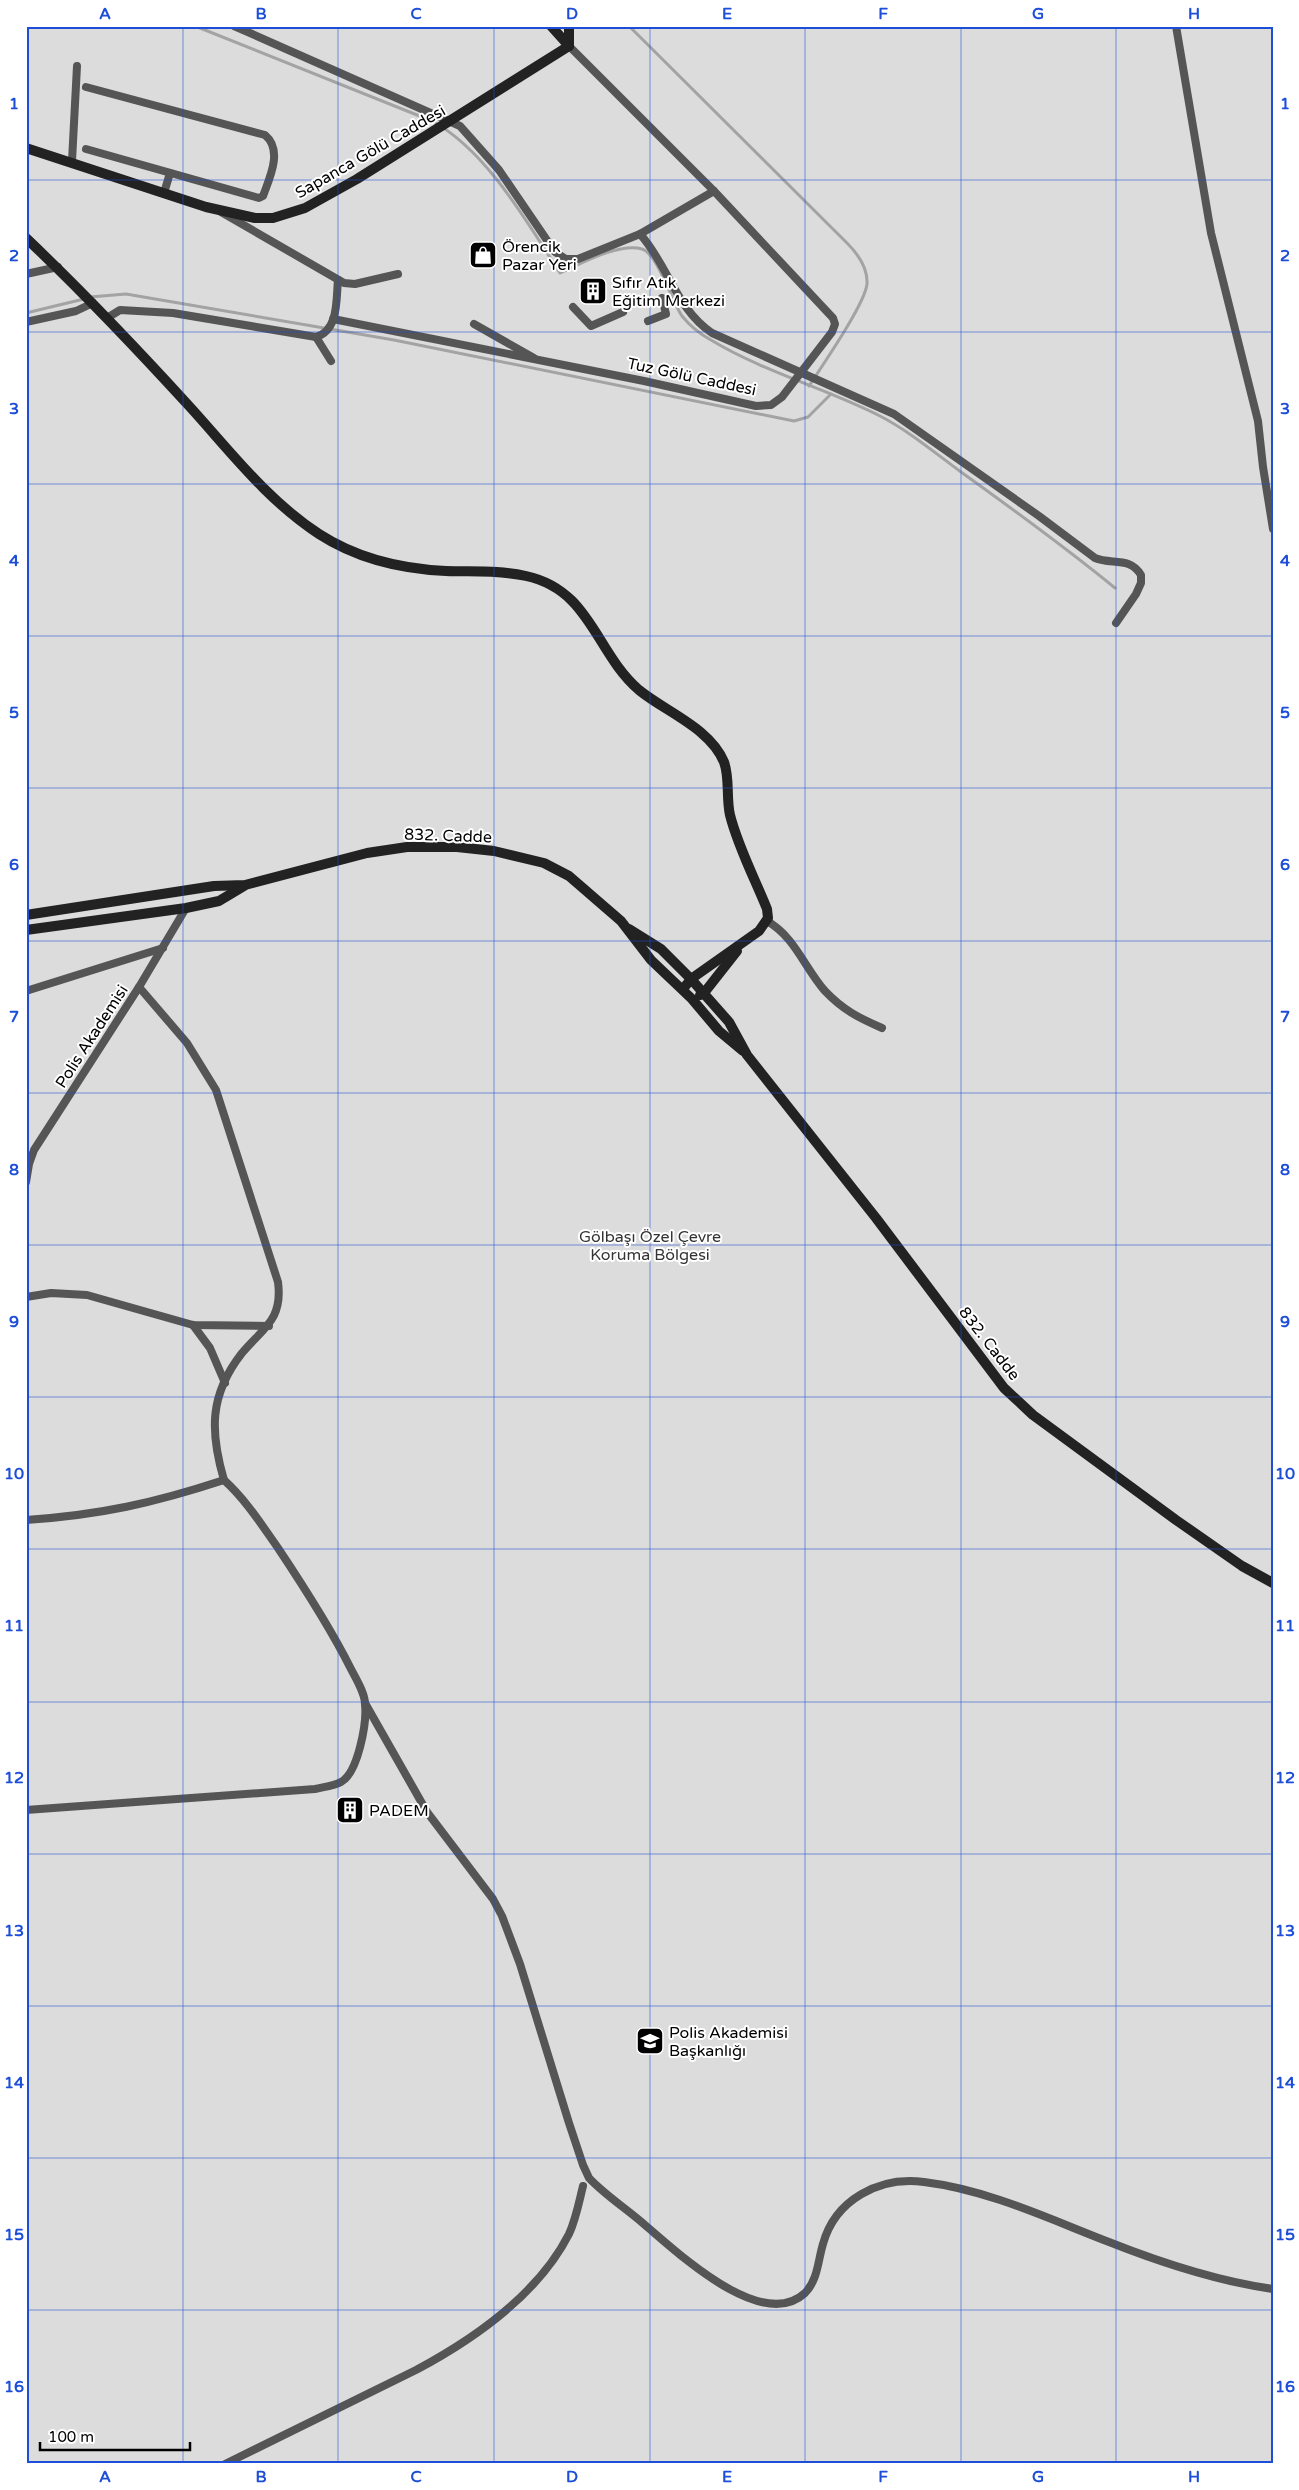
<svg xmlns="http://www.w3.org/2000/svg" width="1299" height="2490" viewBox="0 0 1299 2490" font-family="'Varela Round',sans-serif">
<rect width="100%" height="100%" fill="#fff"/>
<!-- green -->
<rect fill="#dcdcdc" x="26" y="26" width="1247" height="2438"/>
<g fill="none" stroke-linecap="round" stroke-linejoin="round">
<!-- stream -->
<g stroke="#a3a3a3" stroke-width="3">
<path d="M195,26L432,121C486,150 527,222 560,273C580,264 620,242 642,249C657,253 672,302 682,316C690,326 700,334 711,340C764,372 825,388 880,416C909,431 935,453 961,472C1014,510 1065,547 1115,588"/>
<path d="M629,26L847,243C858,254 868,268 867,284C865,304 822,366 809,386"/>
<polyline points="90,297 126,294 394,340 794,421 808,417 831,394"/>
<polyline points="26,313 84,299"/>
</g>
<!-- street -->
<g stroke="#555" stroke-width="8">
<polyline points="234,26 460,126 499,170 555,252 566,259 578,259 640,234 714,191"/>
<polyline points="1176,26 1211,233 1258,421 1263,467 1273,529"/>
<path d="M86,149L259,198L263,196C270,177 283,150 265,135L86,87"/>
<polyline points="72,161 77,66"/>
<polyline points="164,193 170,173"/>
<polyline points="221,212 344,283 355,284 398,274"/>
<path d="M640,234C668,265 676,309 712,333L894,414L1039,516L1095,558C1111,565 1130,556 1141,575V583L1136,594L1116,623"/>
<polyline points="26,274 58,267"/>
<polyline points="573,307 591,326 623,312"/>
<path d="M107,318L120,310L173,313L316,337C339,330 336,300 338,280"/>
<polyline points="333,319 644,381 756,406 771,405 782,397 832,332 835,324 833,318 714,191 569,46"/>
<polyline points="648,321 666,314 662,298"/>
<polyline points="26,322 76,311 93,303"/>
<polyline points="474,324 534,358"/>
<polyline points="316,337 331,361"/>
<path d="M767,921C795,937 804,967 825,991C843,1010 859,1018 882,1028"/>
<path d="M139,987L187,1043L216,1090L278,1282C283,1320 263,1328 242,1353C209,1395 210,1432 224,1480"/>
<polyline points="26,991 163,948"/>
<polyline points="26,1182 29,1164 34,1150 139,987 186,908"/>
<polyline points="26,1297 51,1293 87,1295 193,1325 269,1326"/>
<polyline points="193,1325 210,1348 225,1383"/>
<path d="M26,1520C100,1515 154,1503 224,1480"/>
<path d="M365,1703L427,1812L493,1899L502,1916L520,1964L569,2123L583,2165L589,2178C606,2196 627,2209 645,2225C677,2252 762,2333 805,2293C818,2280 818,2260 823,2244C835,2200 879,2176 924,2182C989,2190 1049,2219 1109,2242C1162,2263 1216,2281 1273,2289"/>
<path d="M26,1810L315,1789C323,1787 334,1786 341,1782C358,1773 367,1723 365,1704C365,1693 356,1679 351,1669C330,1627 304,1587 278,1548C261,1524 246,1500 224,1480"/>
<path d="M225,2464L416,2370C474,2339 538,2295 569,2234C576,2219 579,2202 583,2186"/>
</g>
<!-- secondary -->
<g stroke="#222" stroke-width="10">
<polyline points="551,26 569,46"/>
<polyline points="569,26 569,46"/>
<polyline points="26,148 206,207 255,218 273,218 305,208 357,179 569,46"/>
<path d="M26,238C83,292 137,349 190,407C231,452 267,500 319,534C356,558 402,569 446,571C472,572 500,570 526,576C591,590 595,652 639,690C666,712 710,728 724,762C730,778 726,798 730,815C738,847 755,879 767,909L768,918L759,931L691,979L683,989"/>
<polyline points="26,915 214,886 245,885 367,853 407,847 457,847 494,851 544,863 569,876 621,921 651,960 692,999 719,1031 743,1051"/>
<polyline points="629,929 661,949 691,979 729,1022 747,1055 876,1218 1004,1388 1033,1415 1176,1520 1242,1566 1273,1583"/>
<polyline points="26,930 186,908 219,901 244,886"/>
<polyline points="700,995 704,993 737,951"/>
</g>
</g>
<!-- grid -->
<path fill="none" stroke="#1d4ed8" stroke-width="1" stroke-opacity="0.55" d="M183,26V2464M338,26V2464M494,26V2464M650,26V2464M805,26V2464M961,26V2464M1116,26V2464M26,180H1273M26,332H1273M26,484H1273M26,636H1273M26,788H1273M26,941H1273M26,1093H1273M26,1245H1273M26,1397H1273M26,1549H1273M26,1702H1273M26,1854H1273M26,2006H1273M26,2158H1273M26,2310H1273"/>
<!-- icons -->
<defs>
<g id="shop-square" transform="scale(1.4375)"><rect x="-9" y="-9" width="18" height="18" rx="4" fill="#000" stroke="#fff"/><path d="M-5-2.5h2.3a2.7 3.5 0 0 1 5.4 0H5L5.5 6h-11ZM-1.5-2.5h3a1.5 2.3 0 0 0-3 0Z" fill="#fff"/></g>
<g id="building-square" transform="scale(1.4375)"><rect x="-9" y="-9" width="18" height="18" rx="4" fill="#000" stroke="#fff"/><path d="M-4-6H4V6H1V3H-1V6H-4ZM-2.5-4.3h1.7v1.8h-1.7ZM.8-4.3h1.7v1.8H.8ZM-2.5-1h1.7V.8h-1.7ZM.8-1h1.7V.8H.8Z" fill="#fff"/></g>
<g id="university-square" transform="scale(1.4375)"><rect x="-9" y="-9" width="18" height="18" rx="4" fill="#000" stroke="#fff"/><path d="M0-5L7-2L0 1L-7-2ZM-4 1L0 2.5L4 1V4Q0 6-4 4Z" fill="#fff"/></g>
</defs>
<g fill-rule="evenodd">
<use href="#shop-square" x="483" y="255"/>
<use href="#building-square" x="593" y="291"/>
<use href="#building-square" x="350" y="1810"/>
<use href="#university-square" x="650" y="2041"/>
</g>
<g text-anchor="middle" stroke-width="4" stroke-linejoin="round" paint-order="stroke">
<!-- street labels -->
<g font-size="16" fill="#000" stroke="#fff">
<text transform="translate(370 151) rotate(-30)" y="6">Sapanca Gölü Caddesi</text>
<text transform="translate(692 376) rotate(12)" y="6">Tuz Gölü Caddesi</text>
<text transform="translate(448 835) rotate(2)" y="6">832. Cadde</text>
<text transform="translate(91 1036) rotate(-57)" y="6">Polis Akademisi</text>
<text transform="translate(990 1343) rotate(52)" y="6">832. Cadde</text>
</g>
<!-- poi labels -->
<g font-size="16" fill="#000" stroke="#fff" text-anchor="start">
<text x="502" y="252">Örencik<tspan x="502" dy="18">Pazar Yeri</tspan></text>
<text x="612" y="288">Sıfır Atık<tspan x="612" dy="18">Eğitim Merkezi</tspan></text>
<text x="369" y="1816">PADEM</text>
<text x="669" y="2038">Polis Akademisi<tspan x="669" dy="18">Başkanlığı</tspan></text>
</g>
<!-- park labels -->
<g font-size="16" fill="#333" stroke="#fff">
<text x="650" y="1242">Gölbaşı Özel Çevre<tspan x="650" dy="18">Koruma Bölgesi</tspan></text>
</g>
</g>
<!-- border -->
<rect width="1299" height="2490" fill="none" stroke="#ffffff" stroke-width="55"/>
<!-- scale -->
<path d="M40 2442v8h150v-8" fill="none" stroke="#000000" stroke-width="2.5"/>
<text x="48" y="2442" font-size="15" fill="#000000" stroke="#ffffff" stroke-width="4" paint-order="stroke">100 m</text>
<rect x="28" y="28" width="1244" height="2434" fill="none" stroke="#1d4ed8" stroke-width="2"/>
<g font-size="16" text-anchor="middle" font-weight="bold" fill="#1d4ed8">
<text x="105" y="19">A</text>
<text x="261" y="19">B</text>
<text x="416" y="19">C</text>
<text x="572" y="19">D</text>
<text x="727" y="19">E</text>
<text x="883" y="19">F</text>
<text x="1038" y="19">G</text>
<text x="1194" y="19">H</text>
<text x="14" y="109">1</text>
<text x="1285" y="109">1</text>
<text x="14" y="261">2</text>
<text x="1285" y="261">2</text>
<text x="14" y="414">3</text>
<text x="1285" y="414">3</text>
<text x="14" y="566">4</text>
<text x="1285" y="566">4</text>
<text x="14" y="718">5</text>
<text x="1285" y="718">5</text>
<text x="14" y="870">6</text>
<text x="1285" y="870">6</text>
<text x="14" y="1022">7</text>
<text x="1285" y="1022">7</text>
<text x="14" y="1175">8</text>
<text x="1285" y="1175">8</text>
<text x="14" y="1327">9</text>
<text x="1285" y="1327">9</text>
<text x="14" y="1479">10</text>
<text x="1285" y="1479">10</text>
<text x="14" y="1631">11</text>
<text x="1285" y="1631">11</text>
<text x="14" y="1783">12</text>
<text x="1285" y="1783">12</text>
<text x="14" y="1936">13</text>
<text x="1285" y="1936">13</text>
<text x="14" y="2088">14</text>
<text x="1285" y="2088">14</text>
<text x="14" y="2240">15</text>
<text x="1285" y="2240">15</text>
<text x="14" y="2392">16</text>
<text x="1285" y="2392">16</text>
<text x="105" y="2482">A</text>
<text x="261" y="2482">B</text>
<text x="416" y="2482">C</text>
<text x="572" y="2482">D</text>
<text x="727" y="2482">E</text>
<text x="883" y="2482">F</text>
<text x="1038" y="2482">G</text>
<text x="1194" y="2482">H</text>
</g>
</svg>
